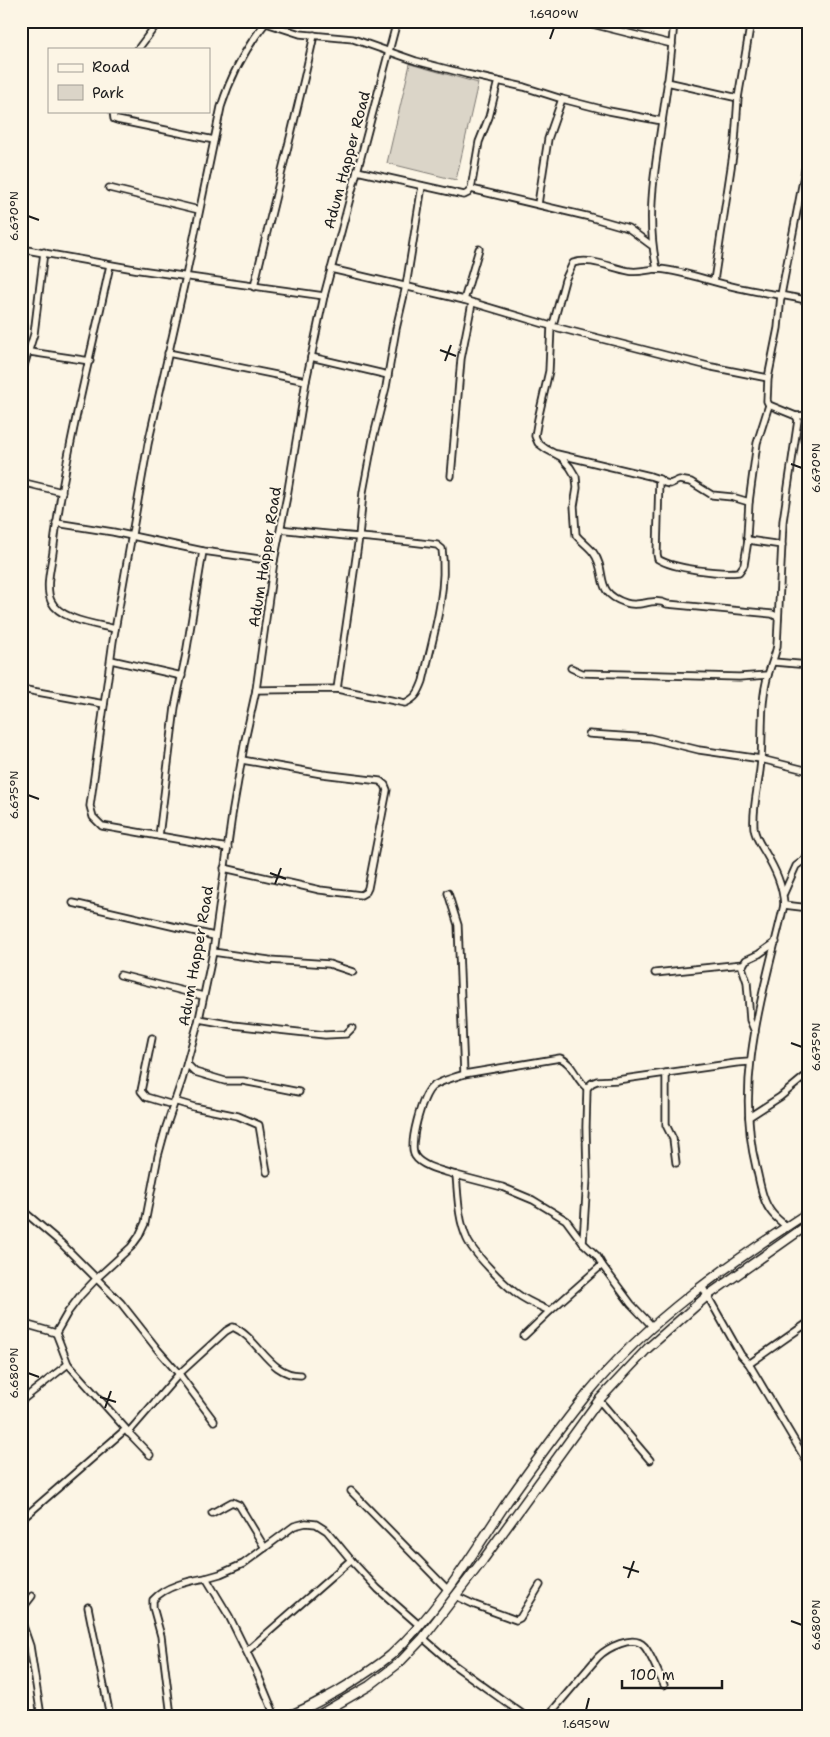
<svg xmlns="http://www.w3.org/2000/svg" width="830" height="1737" viewBox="0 0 830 1737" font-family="'Shantell Sans',sans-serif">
<rect width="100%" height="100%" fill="#fcf5e5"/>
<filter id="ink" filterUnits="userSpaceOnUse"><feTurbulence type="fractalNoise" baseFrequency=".02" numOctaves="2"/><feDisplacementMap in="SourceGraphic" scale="10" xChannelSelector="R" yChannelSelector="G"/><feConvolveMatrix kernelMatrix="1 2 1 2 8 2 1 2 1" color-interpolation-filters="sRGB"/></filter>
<g filter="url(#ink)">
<!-- green -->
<polygon fill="#dbd5c8" stroke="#7c7872" points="410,64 478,83 456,180 387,163"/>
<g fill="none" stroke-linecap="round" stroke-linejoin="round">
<!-- minor casing -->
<g stroke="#1c1c1c" stroke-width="9">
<g id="minor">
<polyline points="580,21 672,44"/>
<polyline points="266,23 300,34 353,39 416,61 466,74 524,87 562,99 609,111 662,121"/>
<polyline points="138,49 159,21"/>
<polyline points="667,82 738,98"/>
<polyline points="113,111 114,119 117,120 214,140"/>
<polyline points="357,171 464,195 468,193 471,189 479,142 489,117 498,81"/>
<polyline points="109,188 199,210"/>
<polyline points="471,189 590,217 628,228 651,245"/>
<polyline points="538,204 548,139 562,99"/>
<polyline points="21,249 140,270 324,296"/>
<path d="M110,265C90,360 64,455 53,552C51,567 45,587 51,601C60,620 96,624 115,629"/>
<polyline points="331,269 464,300 551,326 712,367 768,378"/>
<path d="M657,269C644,213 657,158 665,101C669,75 672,48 674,21"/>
<polyline points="714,281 735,141 738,98 751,21"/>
<path d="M254,287C273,203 296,119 314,35"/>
<polyline points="464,300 479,249"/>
<polyline points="30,352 90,361"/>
<polyline points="168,353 306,381"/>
<polyline points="311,357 388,375"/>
<polyline points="21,375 34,334 44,252"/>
<polyline points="769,405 757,443 749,502 747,537 748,540 782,545"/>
<polyline points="796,416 809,415"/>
<polyline points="557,454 650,476 659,479 665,483 670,484 679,480 691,482 712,495 732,497 749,502"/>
<polyline points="451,476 461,359 472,303"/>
<path d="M659,479L657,554L658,559C674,569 720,574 739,572L744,565L748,540"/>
<polyline points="21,482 62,492"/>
<polyline points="56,523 113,532 203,551 274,561"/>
<path d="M778,617L772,614L667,604C653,597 640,608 626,603C592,592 609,573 593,552C588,546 581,541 576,535L574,506L577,488L576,477L570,467L561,457L546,449L538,443L535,436L538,419L549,371L551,326L554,321L565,280L573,263C591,257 611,268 629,271C639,273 649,269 659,269C689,272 716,284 745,289C766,294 788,295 809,301"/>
<polyline points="111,660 182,676"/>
<polyline points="774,662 809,665"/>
<polyline points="571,668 582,673 739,677 768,675"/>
<polyline points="21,689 104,704"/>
<polyline points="337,689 359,537 363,492 373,439 386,387 396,329 406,286 422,186"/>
<path d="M256,690L337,689L405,703C416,698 419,692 423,681C432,641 448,590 442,549L437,545C385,538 333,536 281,529"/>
<polyline points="589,734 650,738 699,750 761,759 809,771"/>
<polyline points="159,836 175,707 186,654 203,551"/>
<path d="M228,848L102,826L93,817L90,806L113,641L148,444L186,276L221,107C231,75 246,47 267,21"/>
<polyline points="224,868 320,890 361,895 366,892 368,888 387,790 385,785 380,781 322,774 242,760"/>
<path d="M448,893L458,925L464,1074C454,1078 441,1080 432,1087C422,1095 408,1145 415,1156C422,1167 444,1171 456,1175C458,1196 458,1219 467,1239C473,1253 504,1284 516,1293C526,1301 539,1306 550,1311L602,1265"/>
<polyline points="784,893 796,866 809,856"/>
<polyline points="73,903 214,936"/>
<polyline points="784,905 809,908"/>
<polyline points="213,952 269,960 329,964 353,972"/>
<polyline points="655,973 743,964"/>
<polyline points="120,975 203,996"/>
<polyline points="199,1019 233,1025 325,1035 346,1034 352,1028"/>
<polyline points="755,1032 750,1020 747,982 742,967 746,960 759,954 776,942"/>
<polyline points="152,1038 141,1091 146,1097 173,1105"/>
<polyline points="187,1064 195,1072 225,1081 243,1081 299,1092"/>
<polyline points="666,1073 666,1125 673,1139 676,1163"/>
<path d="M464,1074L560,1058C573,1063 576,1080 587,1088"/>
<polyline points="174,1101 194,1107 238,1116 259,1125 267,1172"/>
<polyline points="749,1117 780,1097 809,1073"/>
<polyline points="456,1175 502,1187 533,1200 566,1220 583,1243 597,1256 602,1265 631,1304 653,1327"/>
<polyline points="21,1209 61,1243 121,1303 158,1350 179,1374 214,1421"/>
<path d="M786,1226C781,1222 776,1218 772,1213C762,1201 760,1182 756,1167C734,1078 764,992 784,905C783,885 775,869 765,852C760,844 755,837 754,828C752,805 760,782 761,759C763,732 760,702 768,675C771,665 775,656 777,646L783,521L798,420L796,416L769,405L767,401L768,378L778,328L781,295L809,149"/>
<polyline points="583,1243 587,1178 586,1127 587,1088 592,1083 597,1081 617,1080 736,1063 749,1062"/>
<polyline points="702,1286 741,1355 749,1364 809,1465"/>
<polyline points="21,1323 56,1333"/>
<polyline points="524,1336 550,1311"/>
<polyline points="749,1364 809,1322"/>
<polyline points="599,1400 650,1460"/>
<polyline points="21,1401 68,1364"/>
<polyline points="127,1431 150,1455"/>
<path d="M128,1433L179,1374L226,1331L233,1327C259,1338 269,1376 301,1375"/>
<polyline points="351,1491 448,1590"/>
<polyline points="212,1513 232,1502 239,1505 265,1548"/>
<polyline points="21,1520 126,1429 68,1364 56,1333 68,1312 80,1296 97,1278 131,1247 139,1236 145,1223 158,1156 166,1127 182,1080 199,1019 213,952 232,815 245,740 256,690 274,561 287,496 306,381 324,296 397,21"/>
<polyline points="206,1578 220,1574 243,1564 294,1526 306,1523 316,1524 327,1531 351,1560 378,1589 419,1625"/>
<polyline points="456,1596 475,1605 516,1620 520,1618 540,1585"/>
<polyline points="88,1607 110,1716"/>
<polyline points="21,1619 25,1605 32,1596"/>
<polyline points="21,1620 30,1646 41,1716"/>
<polyline points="423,1638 454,1665 525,1716"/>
<polyline points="247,1651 351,1560"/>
<path d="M171,1716L161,1636L153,1607V1600C165,1586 189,1581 206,1578L229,1616L258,1675L275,1716"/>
<path d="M548,1716L598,1657C607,1648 633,1634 644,1646C651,1654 659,1675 664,1685"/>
</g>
</g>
<!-- tertiary casing -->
<g stroke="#1c1c1c" stroke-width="11">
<g id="tertiary">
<path d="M287,1716C305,1710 321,1700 338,1691C356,1680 374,1669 391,1655C438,1612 472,1555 507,1502C533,1465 560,1428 588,1393C648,1320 730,1263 809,1212"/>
<polyline points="317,1716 369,1686 399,1663 423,1638 483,1560 599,1400 648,1348 707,1296 809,1224"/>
</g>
</g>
<!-- minor -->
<use href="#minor" stroke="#fcf5e5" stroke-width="5.5"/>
<!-- tertiary -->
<use href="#tertiary" stroke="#fcf5e5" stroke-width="8"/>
</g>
</g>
<!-- ticks -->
<path fill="none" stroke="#1c1c1c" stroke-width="2" d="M550,39L554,28M28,216L39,220M440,350L456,356M445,361L451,345M791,464L802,468M28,795L39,799M270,873L286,879M275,884L281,868M791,1043L802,1047M28,1373L39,1377M100,1397L116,1402M105,1408L111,1391M623,1567L639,1572M628,1578L634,1561M791,1621L802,1625M586,1710L589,1698"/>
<g text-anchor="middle" stroke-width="4" stroke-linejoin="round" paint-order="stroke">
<!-- street labels -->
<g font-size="15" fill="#1c1c1c" stroke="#fcf5e5">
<text transform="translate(347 160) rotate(-75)" y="5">Adum Happer Road</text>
<text transform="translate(265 557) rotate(-81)" y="5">Adum Happer Road</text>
<text transform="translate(196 956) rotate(-80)" y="5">Adum Happer Road</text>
</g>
</g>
<!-- margin -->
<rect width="830" height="1737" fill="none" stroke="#fcf5e5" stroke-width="55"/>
<!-- legend -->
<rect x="48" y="48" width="162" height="65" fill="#fcf5e5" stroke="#a29e95"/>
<rect x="58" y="64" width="25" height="8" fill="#fcf5e5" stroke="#a29e95"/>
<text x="92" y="72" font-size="15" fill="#1c1c1c">Road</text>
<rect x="58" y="85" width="25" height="15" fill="#dbd5c8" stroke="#a29e95"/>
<text x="92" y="98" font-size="15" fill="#1c1c1c">Park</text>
<!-- scale -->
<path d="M622 1680v8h100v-8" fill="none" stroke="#1c1c1c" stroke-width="2.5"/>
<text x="630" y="1680" font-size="15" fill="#1c1c1c" stroke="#fcf5e5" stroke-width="4" paint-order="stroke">100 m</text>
<rect x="28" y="28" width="774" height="1682" fill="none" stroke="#1c1c1c" stroke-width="2"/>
<g font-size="12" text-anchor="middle" fill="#1c1c1c">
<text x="554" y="18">1.690°W</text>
<text transform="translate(14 216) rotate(-90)" y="4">6.670°N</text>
<text transform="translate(816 468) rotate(-90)" y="4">6.670°N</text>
<text transform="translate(14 795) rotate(-90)" y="4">6.675°N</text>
<text transform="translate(816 1047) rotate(-90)" y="4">6.675°N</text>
<text transform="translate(14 1373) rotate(-90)" y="4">6.680°N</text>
<text transform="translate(816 1625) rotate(-90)" y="4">6.680°N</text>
<text x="586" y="1728">1.695°W</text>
</g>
</svg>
